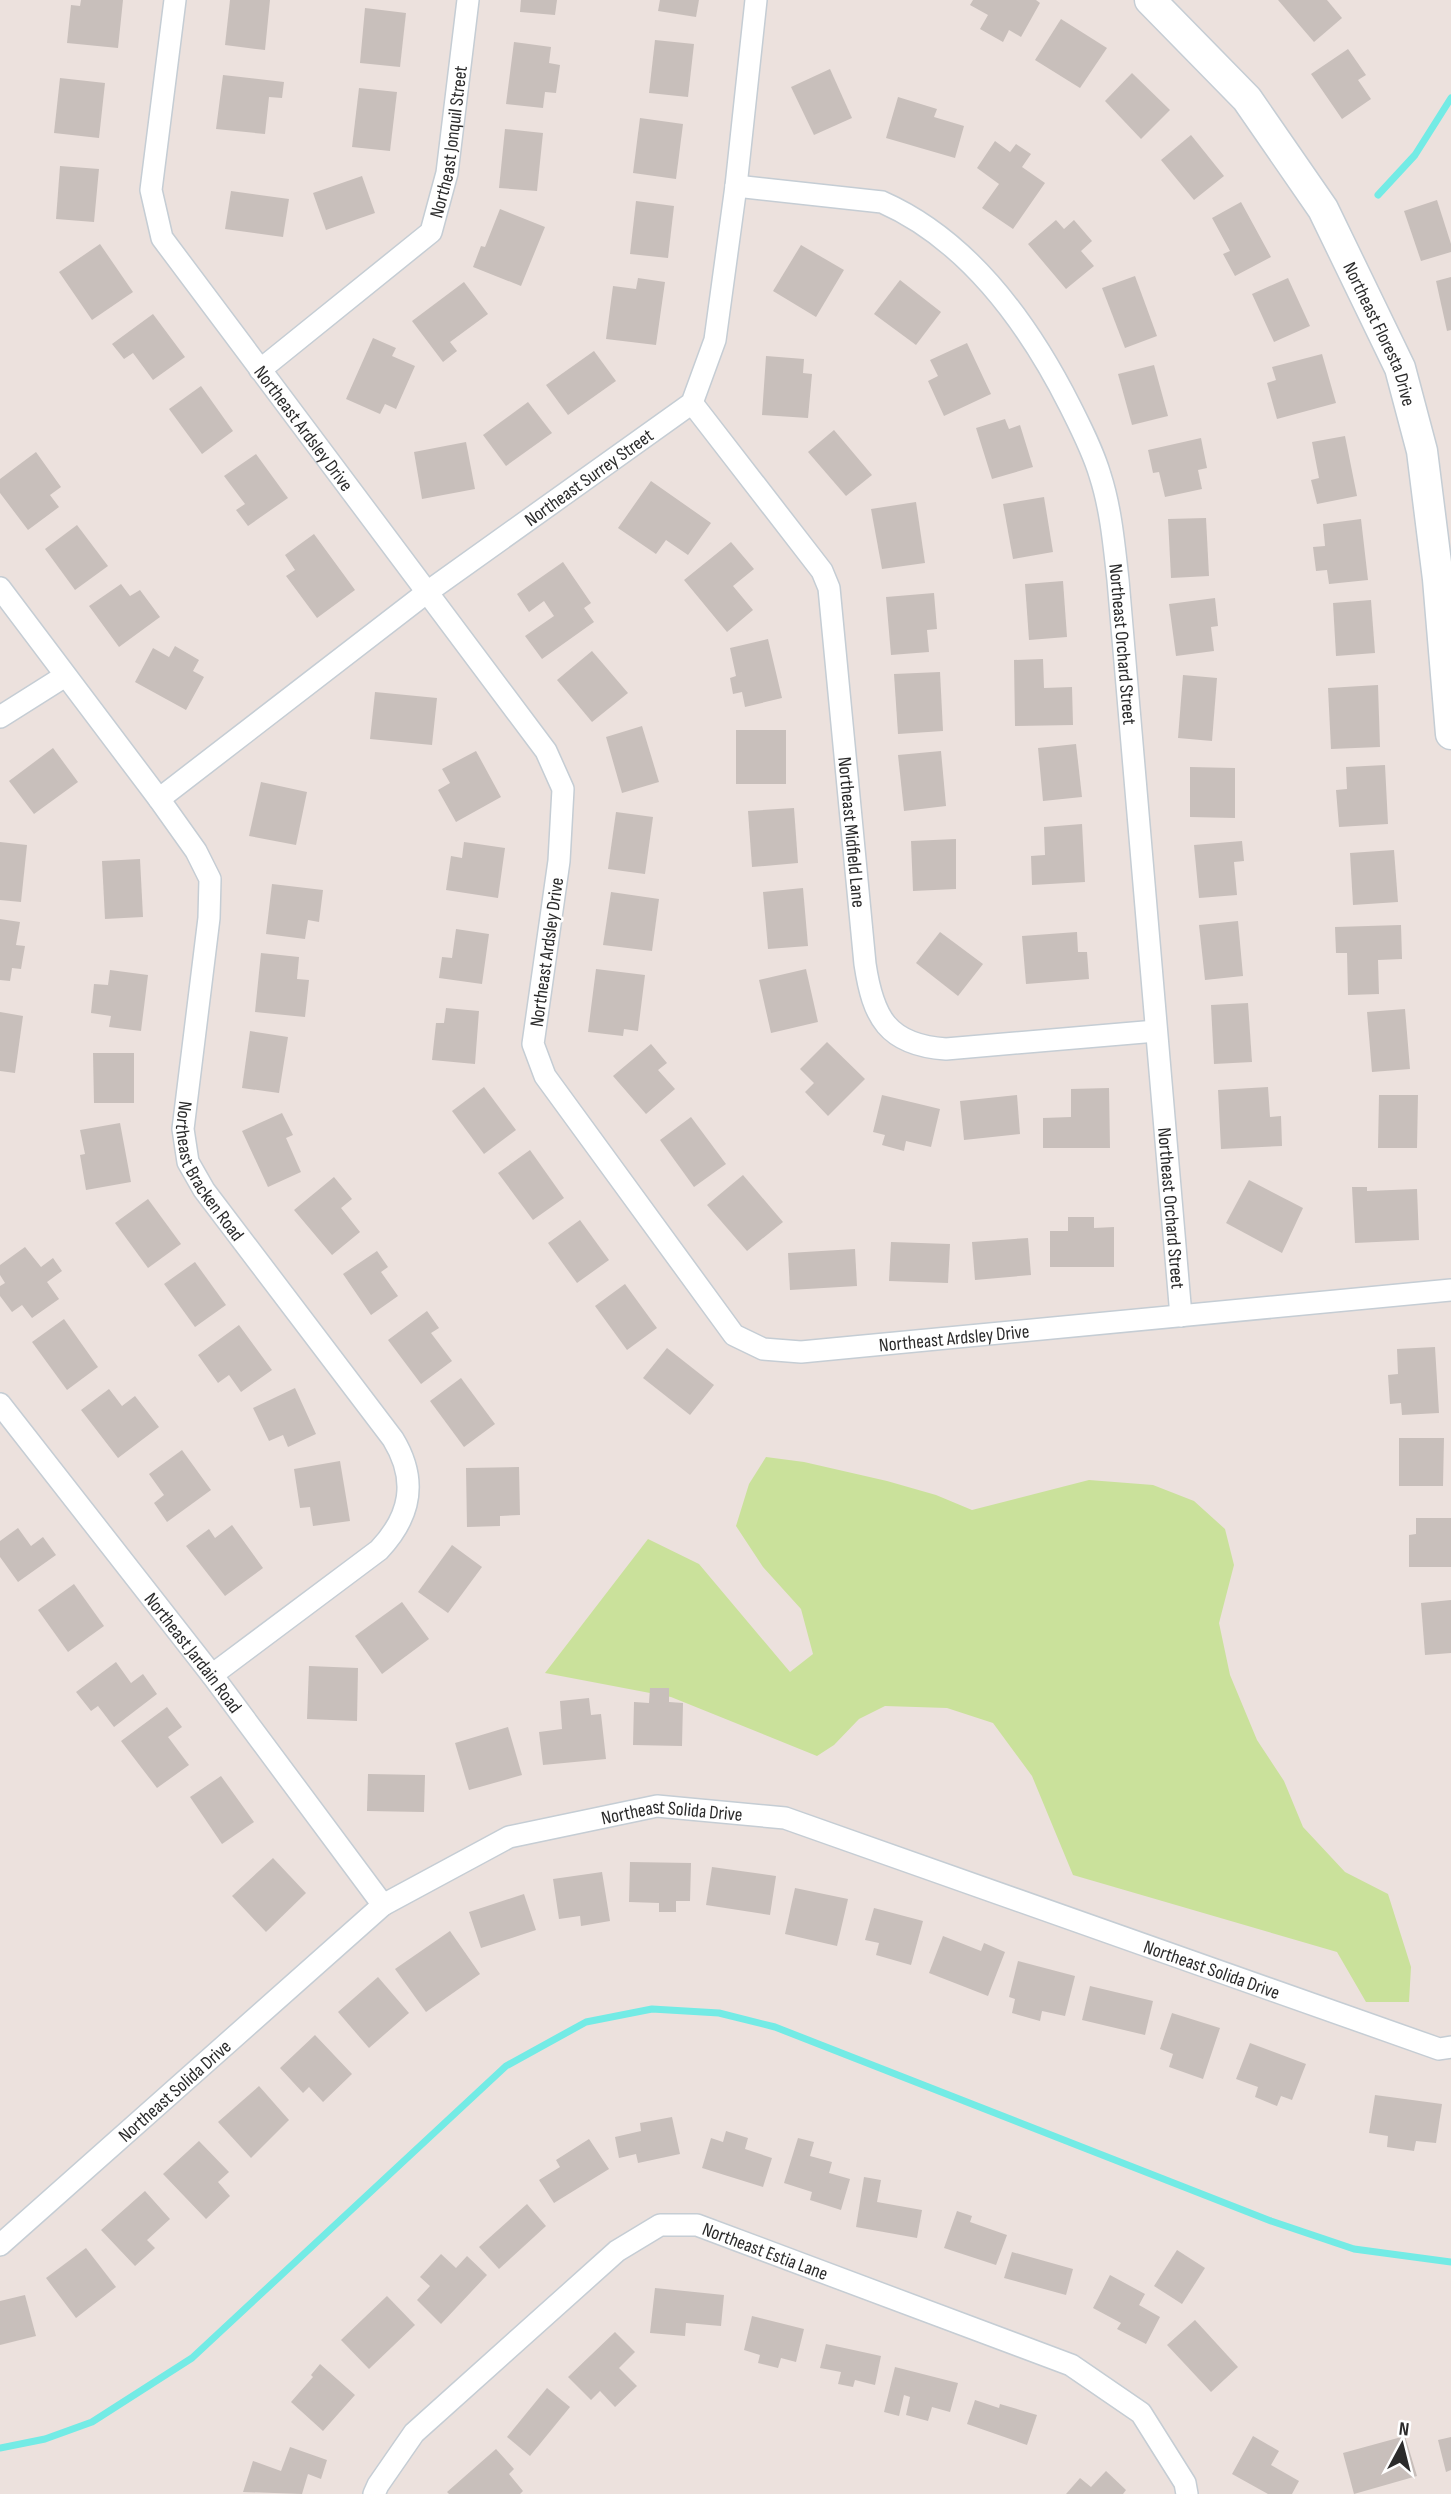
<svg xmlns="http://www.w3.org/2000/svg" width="1451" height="2494" viewBox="0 0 1451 2494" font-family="'Sofia Sans Condensed',sans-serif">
<rect width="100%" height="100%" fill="#ece1dd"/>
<!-- grass -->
<polygon fill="#cae19b" points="766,1457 804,1462 887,1481 936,1495 972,1510 1089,1480 1153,1485 1194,1501 1225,1529 1234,1565 1219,1623 1230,1675 1257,1740 1284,1781 1303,1827 1345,1872 1388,1894 1411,1967 1409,2002 1366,2002 1337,1952 1073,1875 1032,1776 993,1723 947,1708 885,1706 859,1719 834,1745 817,1756 671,1697 545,1673 648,1539 699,1564 790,1672 813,1654 801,1609 763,1567 736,1526 749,1484"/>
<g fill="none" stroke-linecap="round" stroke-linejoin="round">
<!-- stream -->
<g stroke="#73ebe5" stroke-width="7">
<polyline points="1378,195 1415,155 1451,98"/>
<polyline points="0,2448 45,2439 92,2422 192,2358 506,2066 586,2022 652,2009 719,2013 775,2027 1271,2221 1354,2249 1451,2262"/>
</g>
</g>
<!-- building -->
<g fill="#c8bfbb">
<polygon points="81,0 123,0 118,48 67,43 71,5 80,6"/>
<polygon points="230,0 270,0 265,50 225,45"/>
<polygon points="521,0 557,0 555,15 520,12"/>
<polygon points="660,0 699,0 696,17 658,11"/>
<polygon points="973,0 1036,0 1040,3 1021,37 1009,30 1003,42 980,29 988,15 970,5"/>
<polygon points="1278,0 1327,0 1342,18 1314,42"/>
<polygon points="365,8 406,13 400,67 360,63"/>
<polygon points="1061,19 1107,48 1080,88 1035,60"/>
<polygon points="655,40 694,44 688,97 649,93"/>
<polygon points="514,42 551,47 549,63 560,65 556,93 545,92 543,108 506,104"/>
<polygon points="1348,49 1366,75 1358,80 1371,99 1342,119 1311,74"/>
<polygon points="830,69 852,118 814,135 791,87"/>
<polygon points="1132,73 1170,110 1141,139 1105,101"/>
<polygon points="223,75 284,82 282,98 269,97 265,134 216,129"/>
<polygon points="60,78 105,83 99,138 54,133"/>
<polygon points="359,88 397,92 390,151 352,147"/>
<polygon points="898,97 937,109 934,117 964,126 955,158 886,138"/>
<polygon points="640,118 683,124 676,179 633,173"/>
<polygon points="505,129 543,133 537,191 499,188"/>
<polygon points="1191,135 1224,176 1194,200 1161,160"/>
<polygon points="995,141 1010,152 1016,144 1031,154 1022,167 1045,183 1013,229 982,208 999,184 977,168"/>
<polygon points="60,166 99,169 94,222 56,219"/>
<polygon points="362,176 375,213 326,230 313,193"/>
<polygon points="231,191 289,199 283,237 225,229"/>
<polygon points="1437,200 1451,244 1451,252 1421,261 1404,211"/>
<polygon points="636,201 674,206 668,258 630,254"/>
<polygon points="1241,202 1271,257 1235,276 1223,254 1230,251 1212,218"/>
<polygon points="500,209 545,227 521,286 473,267 481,246 485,247"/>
<polygon points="1056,220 1064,229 1074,220 1092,241 1081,251 1094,266 1066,289 1028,244"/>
<polygon points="100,244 133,292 92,320 59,272"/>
<polygon points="801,245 844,270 816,317 773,291"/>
<polygon points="1135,276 1157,336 1125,348 1102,288"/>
<polygon points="1451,277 1451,330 1447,331 1436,281"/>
<polygon points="638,278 665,282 656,345 606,339 613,286 636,289"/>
<polygon points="1288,278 1310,326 1274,342 1252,294"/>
<polygon points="900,280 941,312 916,345 874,314"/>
<polygon points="464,282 488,314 450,342 457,351 443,362 412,321"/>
<polygon points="153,314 185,357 153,380 133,353 124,359 112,344"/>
<polygon points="373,338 396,348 392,356 415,366 396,409 385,404 380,414 346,399"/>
<polygon points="967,343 991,394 944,416 928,381 938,376 930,360"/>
<polygon points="594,351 616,381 568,415 546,385"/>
<polygon points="1322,354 1336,403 1277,419 1267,383 1276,380 1272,367"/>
<polygon points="766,356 804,359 803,373 812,374 808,418 762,415"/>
<polygon points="1154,365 1168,416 1132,425 1118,374"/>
<polygon points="201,386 233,431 202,454 169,409"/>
<polygon points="528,402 552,433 506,466 483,435"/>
<polygon points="1005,419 1009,429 1020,425 1033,467 992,479 976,428"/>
<polygon points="834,430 872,475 846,496 808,452"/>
<polygon points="1345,436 1357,496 1317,504 1311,480 1319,478 1312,442"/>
<polygon points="1201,438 1207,468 1198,470 1202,489 1165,497 1159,472 1153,473 1148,450"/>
<polygon points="466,442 475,489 422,499 414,452"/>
<polygon points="36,452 61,487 50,495 59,507 28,530 0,493 0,479"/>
<polygon points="256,454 288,498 248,526 236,510 245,504 224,476"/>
<polygon points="651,481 711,523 688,555 666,540 656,554 618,528"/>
<polygon points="1044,497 1053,552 1013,559 1003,504"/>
<polygon points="916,502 925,563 882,569 871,509"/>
<polygon points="1206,518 1209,576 1171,578 1168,519"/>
<polygon points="1361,519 1368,580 1329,584 1327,570 1316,571 1313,547 1325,546 1323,524"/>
<polygon points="77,525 108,566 75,590 45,549"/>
<polygon points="314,534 355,590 317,618 286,576 295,570 285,555"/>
<polygon points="731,542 754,569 733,586 753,610 727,632 684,580"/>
<polygon points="563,562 591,603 584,608 594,622 542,659 525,636 554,616 544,601 529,612 517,594"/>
<polygon points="1063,581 1067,637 1029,640 1025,584"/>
<polygon points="121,584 130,596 140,590 160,617 119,647 89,606"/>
<polygon points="934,593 937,629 927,630 929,652 891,655 886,597"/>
<polygon points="1215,598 1218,626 1211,627 1214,651 1176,656 1169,604"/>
<polygon points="1371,600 1375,653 1336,656 1333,603"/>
<polygon points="768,639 782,698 745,707 742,692 733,694 730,678 736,676 730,648"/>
<polygon points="175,646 199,660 193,671 204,677 186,710 135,682 153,648 169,657"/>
<polygon points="592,651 628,693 592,722 557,680"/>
<polygon points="1043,659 1044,688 1072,687 1073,725 1015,726 1014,660"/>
<polygon points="940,672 943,731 898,734 894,674"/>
<polygon points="1183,675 1217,678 1212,741 1178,738"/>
<polygon points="1378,685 1380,747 1331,749 1328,688"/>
<polygon points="375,692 437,698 432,745 370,739"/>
<polygon points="642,726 659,782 622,793 606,737"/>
<rect x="736" y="730" width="50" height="54"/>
<polygon points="1076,744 1082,797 1043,801 1038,748"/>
<polygon points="53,748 78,782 34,814 9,781"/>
<polygon points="476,751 501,797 456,822 438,790 450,783 442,769"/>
<polygon points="941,751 946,806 904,811 898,755"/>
<polygon points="1385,765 1388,824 1339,827 1336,790 1347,789 1346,767"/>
<polygon points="1190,767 1235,768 1235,818 1190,817"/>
<polygon points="261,782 307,792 296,845 249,836"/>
<polygon points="794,808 798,863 752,867 748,811"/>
<polygon points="616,812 653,817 645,874 608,869"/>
<polygon points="1082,824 1085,882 1032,885 1031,856 1045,855 1044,827"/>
<polygon points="956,839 956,889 913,891 911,841"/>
<polygon points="1242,841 1244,861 1234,862 1237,895 1199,898 1194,845"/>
<polygon points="0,842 27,845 21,902 0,900"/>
<polygon points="464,842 505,848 498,898 446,890 451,856 462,858"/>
<polygon points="1394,850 1398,902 1353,905 1350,853"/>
<polygon points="140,859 143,917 105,919 102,861"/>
<polygon points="272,884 323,890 319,922 308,920 305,939 266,934"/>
<polygon points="803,888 808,946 768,949 763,892"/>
<polygon points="611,892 659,899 652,951 603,945"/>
<polygon points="0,919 20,922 16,945 25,946 21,969 12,968 10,981 0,980"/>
<polygon points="1238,921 1243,976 1205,980 1199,925"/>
<polygon points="1401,925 1402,959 1378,960 1379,994 1348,995 1347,953 1336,953 1335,927"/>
<polygon points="456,929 489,934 482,984 439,978 442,957 452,958"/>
<polygon points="940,932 983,964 958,996 916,963"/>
<polygon points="1077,932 1078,952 1087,952 1089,979 1026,984 1022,936"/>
<polygon points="261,953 299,957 297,979 309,980 305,1017 255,1012"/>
<polygon points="596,969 645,975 638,1031 624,1029 623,1036 588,1032"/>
<polygon points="806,969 818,1022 771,1033 759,980"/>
<polygon points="110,970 148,975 141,1031 109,1027 111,1016 91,1013 94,984 108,985"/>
<polygon points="1248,1003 1252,1062 1214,1064 1211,1005"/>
<polygon points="446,1008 479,1011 475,1064 432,1060 436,1023 444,1023"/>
<polygon points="1405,1009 1410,1069 1372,1072 1367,1012"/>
<polygon points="0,1012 23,1016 15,1073 0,1071"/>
<polygon points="250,1031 288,1037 279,1093 242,1088"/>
<polygon points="827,1042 865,1079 828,1116 805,1092 814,1083 800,1069"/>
<polygon points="651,1044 667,1063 658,1070 675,1089 646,1114 613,1076"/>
<polygon points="93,1053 134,1053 134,1103 94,1103"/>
<polygon points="484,1087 516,1130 484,1154 452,1111"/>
<polygon points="1268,1087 1270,1117 1281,1116 1282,1146 1221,1149 1218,1090"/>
<polygon points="1109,1088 1110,1148 1043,1148 1043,1118 1071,1117 1071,1089"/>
<polygon points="882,1095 940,1109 931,1147 906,1141 904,1151 882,1145 885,1135 873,1132"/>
<polygon points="1017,1095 1020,1134 964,1140 960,1101"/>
<polygon points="1379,1095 1418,1095 1417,1148 1378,1148"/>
<polygon points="282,1113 293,1135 286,1138 301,1172 268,1187 242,1131"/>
<polygon points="691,1117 726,1164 694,1187 660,1140"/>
<polygon points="120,1123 131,1182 86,1190 80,1155 85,1154 80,1130"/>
<polygon points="530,1150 564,1198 533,1220 498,1173"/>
<polygon points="743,1175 783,1222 747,1251 707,1205"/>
<polygon points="334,1177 352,1199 341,1208 360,1232 332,1255 294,1210"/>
<polygon points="1249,1180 1303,1208 1282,1253 1226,1223"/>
<polygon points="1352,1187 1367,1187 1367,1191 1417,1189 1419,1240 1355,1243"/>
<polygon points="148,1199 181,1244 148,1268 115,1223"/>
<polygon points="1068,1217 1094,1217 1094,1228 1114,1227 1114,1267 1050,1267 1050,1231 1068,1231"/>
<polygon points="580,1220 609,1260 577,1283 548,1243"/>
<polygon points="1028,1238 1031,1275 975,1280 972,1242"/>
<polygon points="891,1242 950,1244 948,1283 889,1281"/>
<polygon points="25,1247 41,1267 53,1258 62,1271 47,1282 59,1299 32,1318 22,1305 12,1312 0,1296 0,1286 5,1283 0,1275 0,1265"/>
<polygon points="855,1249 857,1286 790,1290 788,1253"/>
<polygon points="377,1251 388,1267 381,1272 398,1296 371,1315 343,1274"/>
<polygon points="195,1262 226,1305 195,1327 164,1284"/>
<polygon points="625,1284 657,1328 627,1350 595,1306"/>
<polygon points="427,1311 439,1328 431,1333 452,1361 421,1384 388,1340"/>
<polygon points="64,1319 98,1367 67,1390 32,1342"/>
<polygon points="239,1325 272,1370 241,1392 229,1375 218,1383 198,1355"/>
<polygon points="1435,1347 1439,1413 1402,1415 1401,1403 1390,1404 1388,1375 1398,1374 1397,1349"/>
<polygon points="667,1348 714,1385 690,1415 643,1378"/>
<polygon points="461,1378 495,1424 464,1447 430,1401"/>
<polygon points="295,1388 316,1434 288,1447 283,1435 269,1441 253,1408"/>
<polygon points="109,1389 122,1406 135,1396 159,1427 118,1458 81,1410"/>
<polygon points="1399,1438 1444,1438 1443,1486 1399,1486"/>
<polygon points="182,1450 211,1490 167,1522 154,1503 164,1495 149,1474"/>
<polygon points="340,1461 350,1521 313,1526 310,1507 300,1508 294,1469"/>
<polygon points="519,1467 520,1515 500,1516 500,1526 467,1527 466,1468"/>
<polygon points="1416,1518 1451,1518 1451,1567 1409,1567 1409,1535 1416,1534"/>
<polygon points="232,1525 263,1568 225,1596 186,1546 209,1529 215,1538"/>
<polygon points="18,1528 31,1546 43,1537 56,1555 18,1582 0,1557 0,1541"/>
<polygon points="452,1545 482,1567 448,1613 418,1592"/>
<polygon points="74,1584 104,1626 68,1652 38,1610"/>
<polygon points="1451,1600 1451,1653 1425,1655 1421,1603"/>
<polygon points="402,1602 429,1639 382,1674 355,1636"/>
<polygon points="116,1662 131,1683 143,1674 157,1694 114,1727 98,1706 91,1711 76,1692"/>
<polygon points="309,1666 358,1668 357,1721 307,1719"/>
<polygon points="650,1688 669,1688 669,1702 683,1703 682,1746 633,1745 634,1702 649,1703"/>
<polygon points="589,1698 591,1715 601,1714 606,1759 543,1765 539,1732 562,1729 560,1701"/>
<polygon points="167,1707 182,1727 168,1737 189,1765 157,1788 121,1741"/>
<polygon points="508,1727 522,1775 469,1790 455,1743"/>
<polygon points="368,1774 425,1775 424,1812 367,1811"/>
<polygon points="221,1776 254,1822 222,1844 190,1797"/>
<polygon points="273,1858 306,1893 266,1932 232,1896"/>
<polygon points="630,1862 691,1863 690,1901 676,1901 676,1912 659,1912 659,1903 629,1902"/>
<polygon points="712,1867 776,1876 770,1915 706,1905"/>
<polygon points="602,1872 610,1921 581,1926 580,1916 559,1919 553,1879"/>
<polygon points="795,1888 848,1899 837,1946 785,1934"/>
<polygon points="524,1894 536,1930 481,1948 469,1912"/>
<polygon points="874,1908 923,1921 911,1965 876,1955 879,1943 865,1940"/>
<polygon points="450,1931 480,1974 426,2012 395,1969"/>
<polygon points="943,1936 981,1951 984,1943 1005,1952 988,1996 929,1973"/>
<polygon points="1018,1961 1075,1976 1065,2016 1042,2011 1040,2021 1012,2013 1015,1999 1009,1997"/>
<polygon points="378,1977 409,2013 369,2048 338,2012"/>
<polygon points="1090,1986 1153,2001 1145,2035 1082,2020"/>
<polygon points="1172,2013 1220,2028 1203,2079 1169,2067 1173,2054 1160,2049"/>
<polygon points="315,2035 352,2074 323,2102 309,2087 303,2093 280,2068"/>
<polygon points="1250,2043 1306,2064 1292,2100 1281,2096 1277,2106 1255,2097 1258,2087 1236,2079"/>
<polygon points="259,2086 289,2120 251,2158 218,2122"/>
<polygon points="1375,2095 1442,2104 1436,2143 1416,2141 1414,2151 1387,2147 1388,2136 1369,2133"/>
<polygon points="672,2117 680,2154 638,2163 636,2154 619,2158 615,2137 641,2131 640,2123"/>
<polygon points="726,2131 748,2138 745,2149 772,2158 763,2187 702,2168 711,2138 723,2142"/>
<polygon points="798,2138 814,2142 810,2156 832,2162 829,2173 850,2179 841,2210 810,2200 812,2192 784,2183"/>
<polygon points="589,2139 609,2169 554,2203 539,2180 560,2167 556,2160"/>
<polygon points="199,2141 229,2172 218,2182 230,2196 206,2219 163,2174"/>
<polygon points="864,2177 881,2180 877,2202 922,2210 917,2238 856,2227"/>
<polygon points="145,2191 170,2219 147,2240 155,2248 135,2266 101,2230"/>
<polygon points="527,2204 546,2226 499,2269 479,2247"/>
<polygon points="957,2211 972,2216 970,2222 1007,2235 996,2265 944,2248"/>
<polygon points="86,2248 116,2287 76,2318 46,2278"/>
<polygon points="1177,2250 1205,2268 1182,2304 1154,2286"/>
<polygon points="1012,2252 1073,2269 1066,2295 1004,2278"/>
<polygon points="441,2254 456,2268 467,2256 487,2275 441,2324 417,2300 430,2286 420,2277"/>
<polygon points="1110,2275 1145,2294 1139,2305 1160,2317 1146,2344 1117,2329 1121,2323 1093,2308"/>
<polygon points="655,2288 724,2295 721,2326 686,2323 685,2336 650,2333"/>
<polygon points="25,2295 36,2336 0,2345 0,2301"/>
<polygon points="387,2296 415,2325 369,2369 341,2340"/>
<polygon points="752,2316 804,2329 796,2362 781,2358 778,2368 758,2363 760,2355 744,2350"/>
<polygon points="1195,2320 1238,2367 1211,2392 1167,2345"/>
<polygon points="615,2332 635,2352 619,2368 637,2386 615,2407 600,2391 591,2400 568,2377"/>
<polygon points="826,2344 881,2356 875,2385 855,2380 853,2387 838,2384 841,2372 820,2368"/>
<polygon points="320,2364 355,2395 323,2431 291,2402 313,2377 311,2375"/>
<polygon points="895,2367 958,2383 950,2412 932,2407 928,2421 906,2415 910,2397 904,2395 899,2416 884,2412"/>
<polygon points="547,2388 570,2407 530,2456 507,2437"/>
<polygon points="975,2400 999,2408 1000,2404 1037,2415 1027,2445 967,2424"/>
<polygon points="1253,2436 1279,2451 1271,2465 1299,2481 1292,2494 1268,2494 1232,2474"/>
<polygon points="1405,2436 1417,2476 1354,2494 1343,2453"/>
<polygon points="1451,2437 1451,2470 1446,2472 1438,2440"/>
<polygon points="290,2447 327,2460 321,2479 308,2474 302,2494 243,2492 253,2461 281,2471"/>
<polygon points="496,2449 514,2469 509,2474 523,2491 520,2494 449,2494 447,2492"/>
<polygon points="1106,2471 1126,2490 1123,2494 1066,2494 1080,2478 1091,2487"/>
</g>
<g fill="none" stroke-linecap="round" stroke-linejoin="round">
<!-- street casing -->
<g stroke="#c5cdd4" stroke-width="24">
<g id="street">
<path id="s1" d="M175,0L151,190L162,238L546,751L563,789L559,861L533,1044L545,1076L734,1335L763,1349L801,1352L1451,1290"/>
<path id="s2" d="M736,186L882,202C968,240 1029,325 1070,406C1081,428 1093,451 1100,475C1111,509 1114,545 1118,580L1181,1316"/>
<path id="s3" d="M260,370L431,232L447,173L468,0"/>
<path id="s4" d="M692,403L822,571L829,588L865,964C873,1017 887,1045 946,1049L1156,1031"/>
<path id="s5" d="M0,588L159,799L196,851L210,879L209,918L183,1129L188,1162L204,1190L393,1439C418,1480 411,1516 379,1550L212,1675"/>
<polyline points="0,717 65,676"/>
<path id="s6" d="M159,799L426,593L692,403L715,340L736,186L756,0"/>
<path id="s7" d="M0,1404L212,1675L383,1905"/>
<path id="s8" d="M0,2245L383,1905L509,1837L657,1806L785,1818L1439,2049L1451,2047"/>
<path id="s9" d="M374,2494L378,2485L414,2433L617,2251L660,2225H697L1071,2365L1141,2413L1185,2483L1187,2494"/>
</g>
</g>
<!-- secondary casing -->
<g stroke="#c5cdd4" stroke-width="33">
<g id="secondary">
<path id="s10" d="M1150,0L1247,99L1323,209L1400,368L1422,451L1438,579L1451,734"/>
</g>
</g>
<!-- street -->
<use href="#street" stroke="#fff" stroke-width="21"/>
<!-- secondary -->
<use href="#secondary" stroke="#fff" stroke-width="30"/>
</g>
<g text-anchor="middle" stroke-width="5" stroke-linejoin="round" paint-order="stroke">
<!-- street labels -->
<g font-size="19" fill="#2b2b2b" stroke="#fff">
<text dy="7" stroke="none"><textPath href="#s3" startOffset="312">Northeast Jonquil Street</textPath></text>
<text dy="7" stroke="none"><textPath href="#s10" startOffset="410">Northeast Floresta Drive</textPath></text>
<text dy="7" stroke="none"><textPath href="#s1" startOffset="478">Northeast Ardsley Drive</textPath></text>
<text dy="7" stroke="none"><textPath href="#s6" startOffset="537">Northeast Surrey Street</textPath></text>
<text dy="7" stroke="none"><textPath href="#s2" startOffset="676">Northeast Orchard Street</textPath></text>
<text dy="7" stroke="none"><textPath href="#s4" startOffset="476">Northeast Midfield Lane</textPath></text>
<text transform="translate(546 952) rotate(-82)" y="7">Northeast Ardsley Drive</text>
<text dy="7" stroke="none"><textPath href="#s5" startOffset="660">Northeast Bracken Road</textPath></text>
<text dy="7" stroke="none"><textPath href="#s2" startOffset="1242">Northeast Orchard Street</textPath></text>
<text dy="7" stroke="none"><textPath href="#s1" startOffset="1759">Northeast Ardsley Drive</textPath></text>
<text dy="7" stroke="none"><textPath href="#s7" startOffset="315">Northeast Jardain Road</textPath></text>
<text dy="7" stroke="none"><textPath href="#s8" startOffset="821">Northeast Solida Drive</textPath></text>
<text dy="7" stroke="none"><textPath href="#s8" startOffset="1388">Northeast Solida Drive</textPath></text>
<text dy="7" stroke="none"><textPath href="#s8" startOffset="233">Northeast Solida Drive</textPath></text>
<text dy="7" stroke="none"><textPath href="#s9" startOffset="506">Northeast Estia Lane</textPath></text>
</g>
</g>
<!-- north arrow -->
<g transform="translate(1402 2445) rotate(7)" stroke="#ffffff" stroke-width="5" paint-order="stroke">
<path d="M0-5L12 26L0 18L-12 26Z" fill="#2b2b2b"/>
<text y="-10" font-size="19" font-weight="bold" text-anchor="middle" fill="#2b2b2b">N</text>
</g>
</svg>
